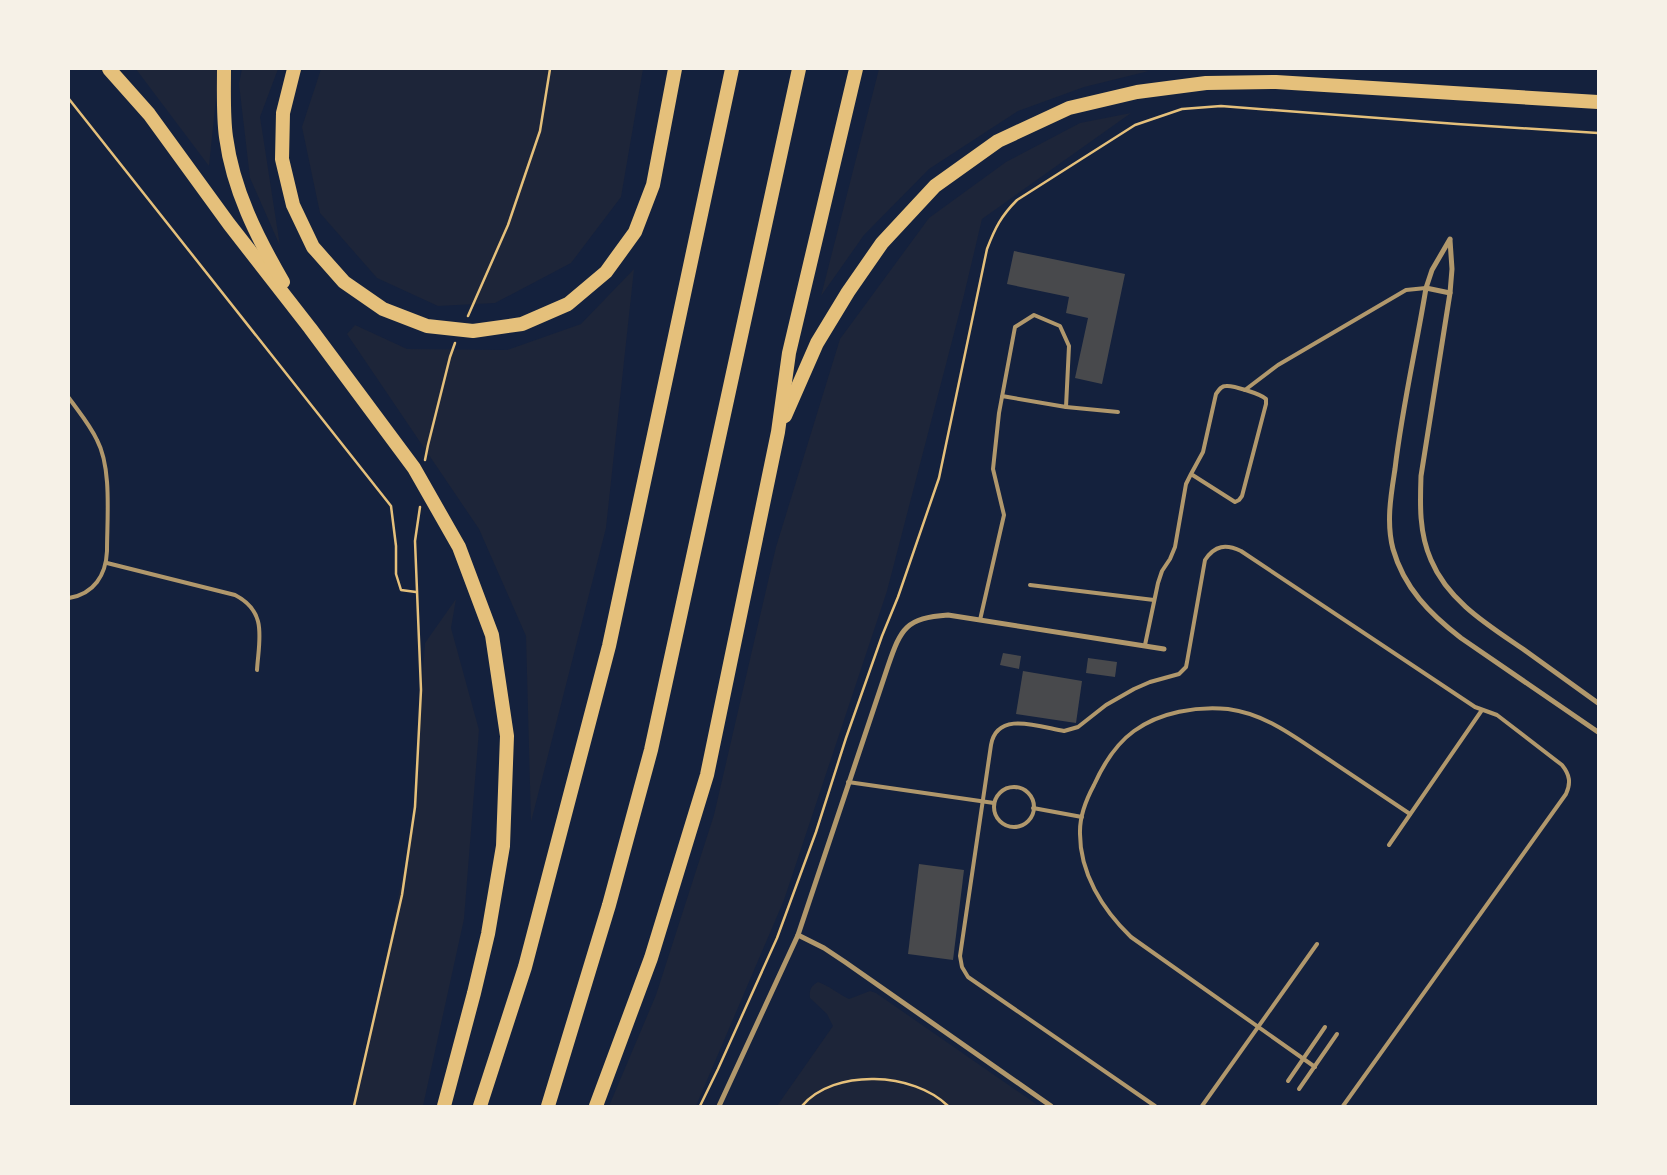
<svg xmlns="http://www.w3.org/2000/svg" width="1667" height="1175" viewBox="0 0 1667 1175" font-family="Raleway,sans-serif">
<rect width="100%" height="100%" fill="#14213d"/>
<!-- green -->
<g fill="#1d2539">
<polygon points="136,69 219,69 209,166"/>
<polygon points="242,69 278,69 260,117 280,246 250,178 239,84"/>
<polygon points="321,69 643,69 621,197 571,263 495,303 438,306 377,278 320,213 302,127"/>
<polygon points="879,69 1124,69 1149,71 1084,87 1018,111 929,169 864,235 821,296"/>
<polygon points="1131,113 982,219 964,295 887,591 784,900 696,1106 609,1106 656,995 714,815 776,547 840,339 929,218 1006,162 1080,123"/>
<polygon points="634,269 606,528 531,822 526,636 479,529 347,334 355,325 407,349 507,350 581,324"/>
<polygon points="456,599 451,628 479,730 464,919 423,1106 351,1106 374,1018 411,834 425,643"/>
<path d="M818,982C830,986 838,994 849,999L870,991L876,993L1039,1106H777L833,1026L827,1014L810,998C809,990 811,986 818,982Z"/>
</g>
<!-- building -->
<g fill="#48494c">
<polygon points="1014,251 1125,274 1102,384 1075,378 1088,318 1066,313 1069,297 1007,284"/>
<polygon points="1003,653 1021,656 1019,669 1000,665"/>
<polygon points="1088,658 1117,662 1115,677 1086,673"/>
<polygon points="1023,671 1082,681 1076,723 1016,714"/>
<polygon points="919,864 964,870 953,960 908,954"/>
</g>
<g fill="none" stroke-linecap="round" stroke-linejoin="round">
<!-- path -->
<g stroke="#e5c07b" stroke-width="2.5">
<polyline points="69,99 391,506 396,546 396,574 401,590 416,592"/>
<polyline points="468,316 508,225 540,131 550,69"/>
<polyline points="425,460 428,445 450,357 455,343"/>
<polyline points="354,1106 402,895 415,807 421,690 415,541 420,507"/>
<path d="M700,1106L718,1069L777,938L816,832L846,738L882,636L898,597L939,478L987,249C995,228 1001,216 1017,200L1135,125L1182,109L1221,106L1457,124L1598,133"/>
<path d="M802,1106C834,1068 914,1072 948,1106"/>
</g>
<!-- service -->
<g stroke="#b1986c" stroke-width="4">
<polyline points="1245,390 1278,365 1406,290 1426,288"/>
<path d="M69,398C79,412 90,425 97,440C112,468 107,518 107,551C106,575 94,594 69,598"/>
<polyline points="1066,407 1118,412"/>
<path d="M107,563L235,595C268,612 259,639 257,670"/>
<polyline points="1030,585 1154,600"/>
<polyline points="980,620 1004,515 993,469 999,413 1015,327 1034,315 1060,326 1069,346 1066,407 1002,396"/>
<path d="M1145,645L1158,583L1162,571L1170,559L1175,547L1186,484L1191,474L1203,452L1216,394C1219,390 1221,386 1226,386C1232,385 1261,394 1266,399V404L1242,496L1239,500L1235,502L1191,474"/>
<polyline points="848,782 994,803"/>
<circle cx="1014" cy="807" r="20"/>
<polyline points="1033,808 1082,817"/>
<polyline points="1389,845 1482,710"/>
<path d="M1315,1067L1131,937C1103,910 1079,873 1080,831C1080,816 1087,798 1094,785C1103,765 1116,744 1134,731C1160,712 1197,706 1228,709C1267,714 1297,739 1328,759C1356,778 1383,796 1410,814"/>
<polyline points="1288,1081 1325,1027"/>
<polyline points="1299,1089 1337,1034"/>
<path d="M1155,1106L968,977L962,967L960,956L991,745C997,710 1040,727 1064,731L1078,727L1106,705L1134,689L1150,682L1179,674L1186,667L1187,662L1205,560C1215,545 1226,544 1241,551L1475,707L1497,715L1562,765C1570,775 1571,783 1566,794L1343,1106"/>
<polyline points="1202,1106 1317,944"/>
</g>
<!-- minor -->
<g stroke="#b1986c" stroke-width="5">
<path d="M1450,239L1432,270L1426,288C1416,349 1402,408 1395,469C1391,495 1386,522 1393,549C1404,588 1430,614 1461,638L1598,732"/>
<path d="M1450,240L1452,269L1450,293L1421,476C1420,504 1419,533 1431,560C1448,601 1488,625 1523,649C1548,667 1573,685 1598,703"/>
<polyline points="1426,288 1450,293"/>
<polyline points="798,935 824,948 845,962 1051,1106"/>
<path d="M719,1106L798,935L888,666C901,628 906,618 948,615L1164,649"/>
</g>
<!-- motorway -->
<g stroke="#e5c07b" stroke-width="14">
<polyline points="109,69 149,114 229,224 310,328 414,468 459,547 492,635 507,736 503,846 488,934 474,993 444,1106"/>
<path d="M224,69C224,92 223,115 226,137C233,190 257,237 283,282"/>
<polyline points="294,69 283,113 282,159 293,205 313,247 344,282 383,309 427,326 473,331 522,324 568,304 606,272 635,232 653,185 675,69"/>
<polyline points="785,416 817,343 848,292 882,243 935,186 998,141 1069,108 1137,92 1206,83 1276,82 1598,102"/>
<polyline points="480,1106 525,967 609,646 732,69"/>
<polyline points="548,1106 609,905 651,750 799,69"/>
<polyline points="596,1106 651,958 707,775 778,432 789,353 856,69"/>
</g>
</g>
<!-- border -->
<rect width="1667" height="1175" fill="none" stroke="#f6f1e7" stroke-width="140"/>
</svg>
